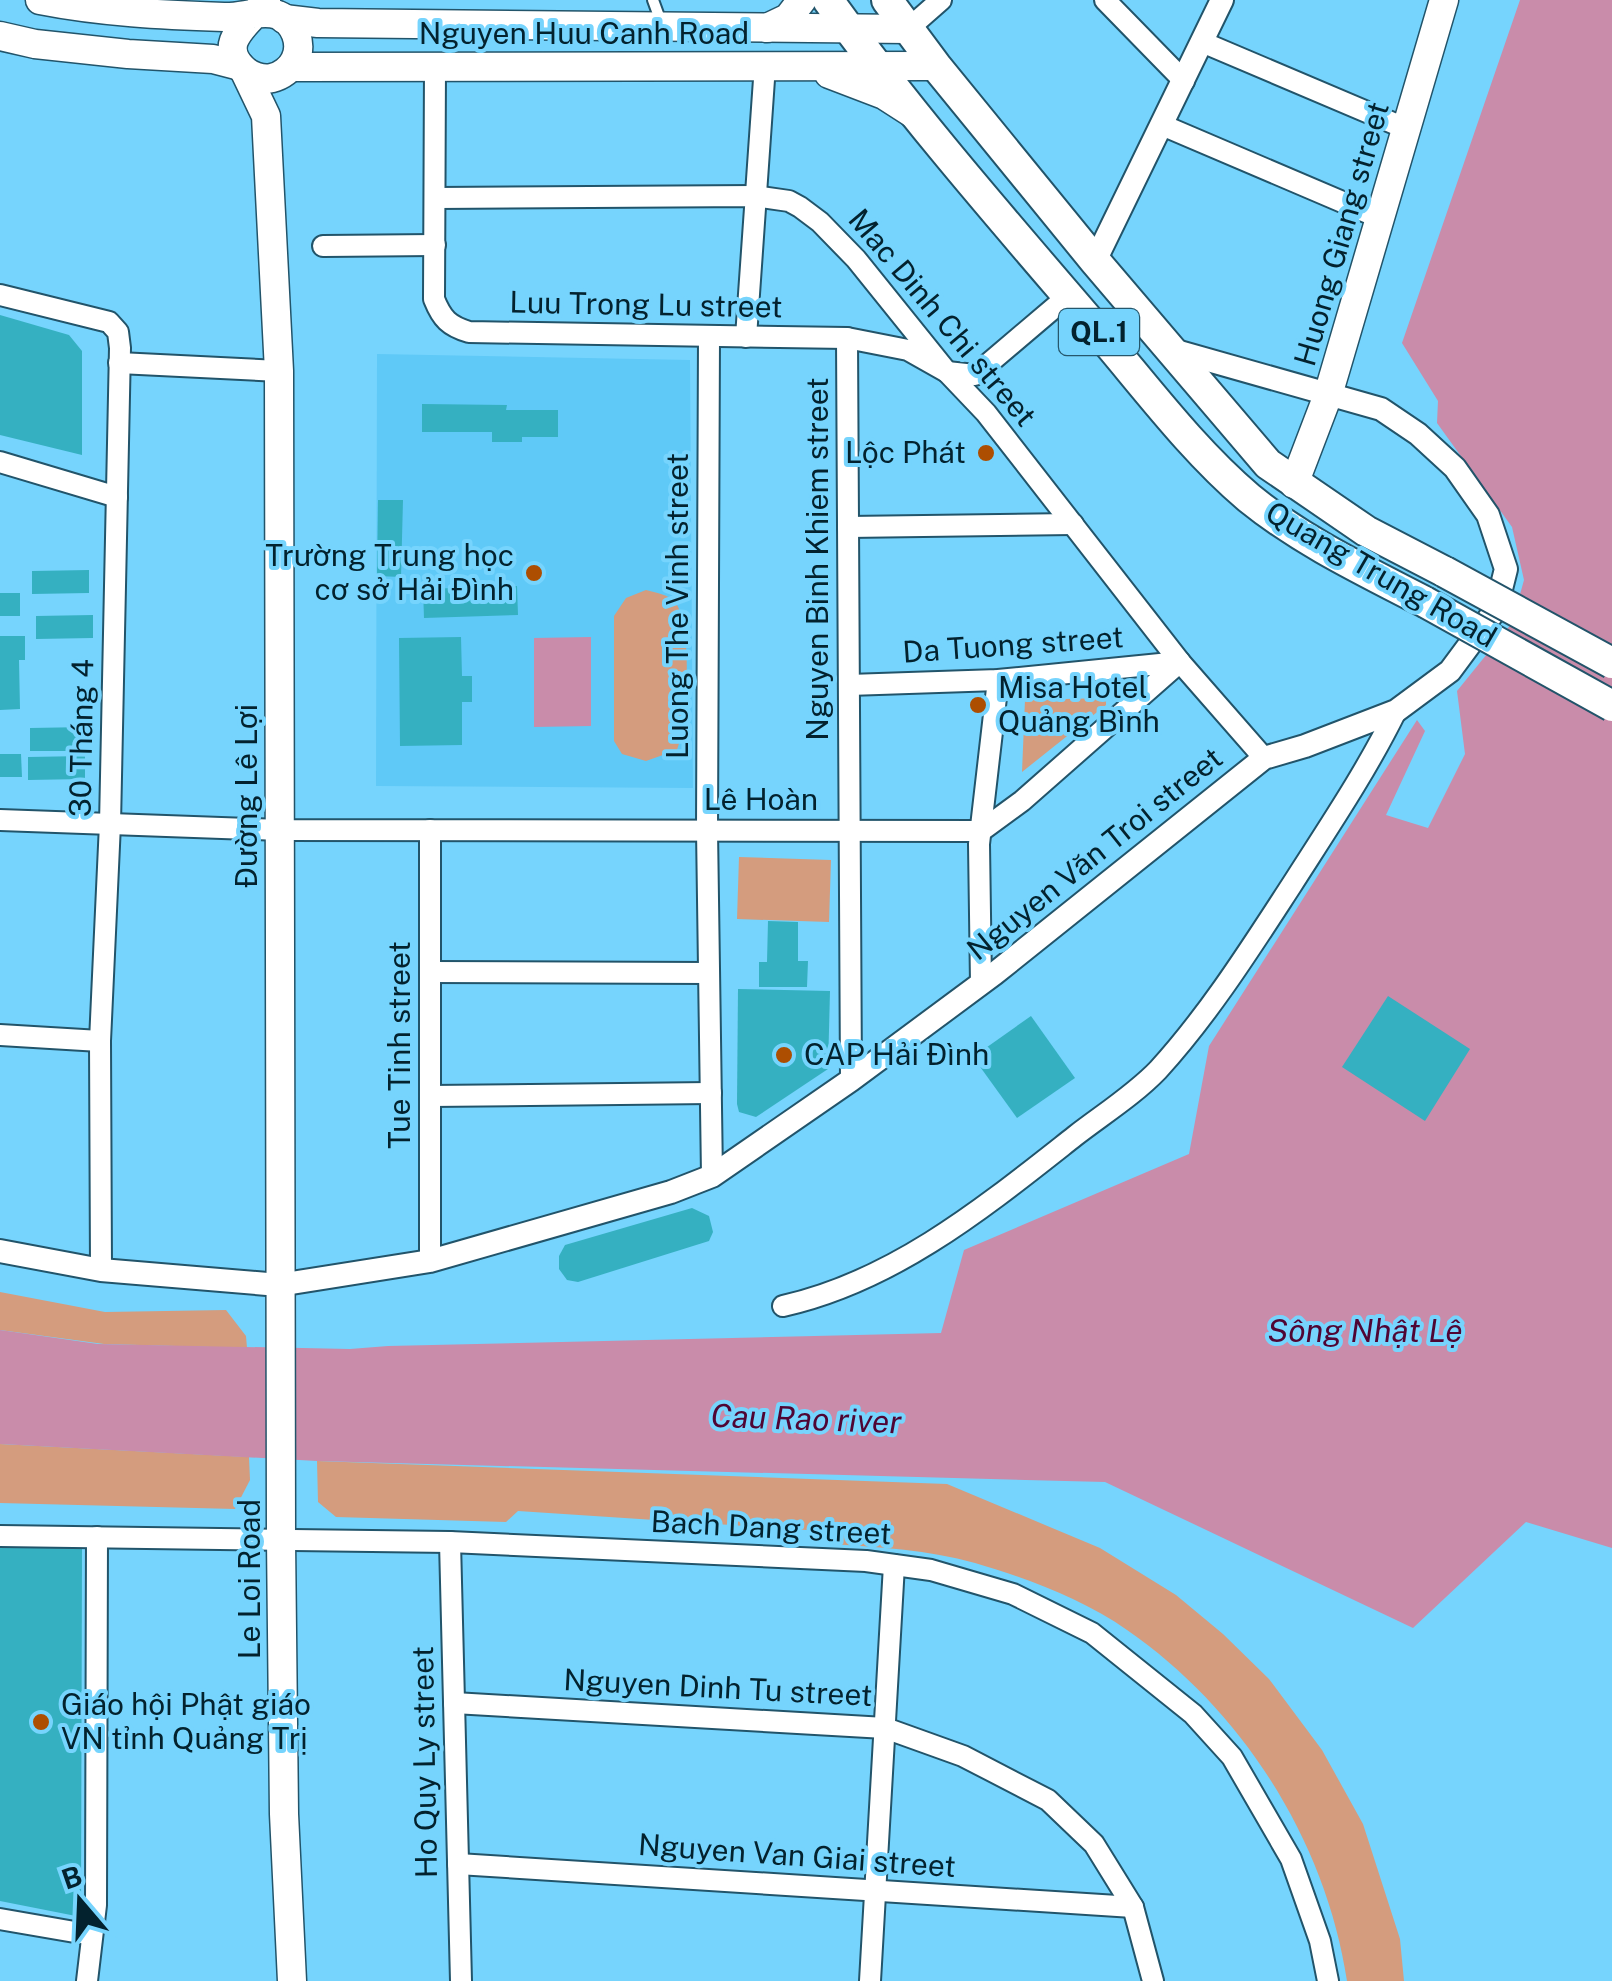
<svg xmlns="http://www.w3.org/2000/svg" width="1612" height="1981" viewBox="0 0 1612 1981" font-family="'Public Sans',sans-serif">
<rect width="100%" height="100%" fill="#76d4fd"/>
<!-- built -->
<polygon fill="#5fc9f7" points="377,354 690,360 693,788 376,786"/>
<!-- green -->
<g fill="#d49c7e">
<path d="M646,590C656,593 668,594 675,602C693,624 688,724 677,750L646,761L622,754L614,741V616L626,598Z"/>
<polygon points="1106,698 1106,705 1022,772 1025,700"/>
<polygon points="739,857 831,860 829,922 737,919"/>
<polygon points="0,1292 105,1312 226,1310 246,1336 247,1348 104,1344 0,1330"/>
<polygon points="0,1444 249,1457 250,1480 235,1509 0,1503"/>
<path d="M317,1461L947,1484L1100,1548L1176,1595L1223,1634L1269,1679L1322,1750L1363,1824L1400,1939L1404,1981H1347C1326,1842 1243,1710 1127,1630C1083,1599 1026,1578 975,1563C928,1550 880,1547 832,1544L822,1531L518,1511L506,1522L336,1517L318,1502Z"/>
</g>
<!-- water -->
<g fill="#c98caa">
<polygon points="1520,0 1612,0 1612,1548 1526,1522 1413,1628 1105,1482 317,1461 0,1444 0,1330 98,1344 350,1349 388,1346 941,1333 964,1250 1189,1154 1209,1046 1417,720 1425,731 1386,815 1428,828 1465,754 1457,691 1512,623 1524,580 1512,527 1437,423 1438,401 1402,343"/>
<polygon points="591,637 591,726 534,727 534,638"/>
</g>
<!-- building -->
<g fill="#35b0c1">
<polygon points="0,315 69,335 82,351 82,455 0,435"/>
<polygon points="422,404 507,405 506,410 558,410 558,437 522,437 522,442 492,442 492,432 422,432"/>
<polygon points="378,500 403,500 401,577 377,576"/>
<polygon points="89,570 89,593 32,594 32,571"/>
<polygon points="517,586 518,615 424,618 423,589"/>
<rect x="0" y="593" width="20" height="23"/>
<polygon points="93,615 93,638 36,639 36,616"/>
<polygon points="0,636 25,636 25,660 19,660 20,709 0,710"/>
<polygon points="461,637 462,676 472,676 472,702 462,702 462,745 400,746 399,638"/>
<polygon points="87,727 87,751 30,751 30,728"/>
<polygon points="0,754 21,754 22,777 0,777"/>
<polygon points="85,756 85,779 28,780 28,757"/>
<polygon points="768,921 798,922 798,961 808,961 807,987 759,987 759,962 767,962"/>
<polygon points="738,989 830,991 828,1069 756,1117 739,1112 737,1104"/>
<polygon points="1388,996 1470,1049 1425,1121 1342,1067"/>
<polygon points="1031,1016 1075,1078 1017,1118 973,1057"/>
<polygon points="692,1208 709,1216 713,1232 709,1241 578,1282 567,1280 559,1269 559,1256 565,1245"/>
<polygon points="0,1542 82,1542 81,1917 0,1901"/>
</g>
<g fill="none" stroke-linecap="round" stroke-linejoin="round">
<!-- service casing -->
<g stroke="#22546a" stroke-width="14">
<polyline id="service" points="653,0 661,22"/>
</g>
<!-- minor casing -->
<g stroke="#22546a" stroke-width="24">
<g id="minor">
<polyline points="1105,0 1184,81"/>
<polyline points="908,29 941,0"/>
<polyline points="1202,42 1407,129"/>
<path d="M435,68L434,299C442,319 449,326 469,332L847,338L908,350L947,372L975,375L1068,296"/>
<polyline points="1162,125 1380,218"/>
<polyline points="436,198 755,196 789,201 800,207 820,222 856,259 947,372 986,413 1180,662 1264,758"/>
<polyline points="323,246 435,245"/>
<polyline points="0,295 109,322 118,332 120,348 110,824 100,1041 101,1270"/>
<polyline points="709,337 707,830 712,1176"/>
<polyline points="746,337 765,65"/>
<polyline points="847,338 851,1080"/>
<polyline points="119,363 279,371"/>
<polyline points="0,462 117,497"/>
<polyline points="848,527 1073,524"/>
<polyline points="849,685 998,680 1180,662"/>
<polyline points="0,820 280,830 981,831 1022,801 1180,662"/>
<polyline points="430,830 430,1261"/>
<polyline points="430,972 709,973"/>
<polyline points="981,984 979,844 998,680"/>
<polyline points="0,1035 100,1041"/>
<polyline points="430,1096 711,1093"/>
<path d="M783,1306C895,1281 986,1206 1075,1136C1102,1115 1134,1095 1158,1070C1209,1014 1250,949 1291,886C1328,828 1366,772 1396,711"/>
<polyline points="0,1536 450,1542 866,1561 931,1570 1013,1594 1092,1633 1193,1714 1232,1757 1291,1859 1320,1941 1328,1981"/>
<polyline points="450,1542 461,1981"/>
<polyline points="454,1703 885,1728 963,1756 1048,1800 1094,1844 1133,1907 1153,1981"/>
<polyline points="458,1864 1133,1907"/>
<polyline points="0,1919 92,1935"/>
<polyline points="87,1981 96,1905 97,1537"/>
<polyline points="870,1981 894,1565"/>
</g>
</g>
<!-- tertiary casing -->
<g stroke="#22546a" stroke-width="26">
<g id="tertiary">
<polyline points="1095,261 1222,0"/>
<polyline points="0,1251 101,1270 279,1285 430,1261 671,1192 712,1176 851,1080 994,974 1264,758 1305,746 1396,711 1450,671 1496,609 1506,569 1488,515 1455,468 1418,434 1381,409 1169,349"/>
</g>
</g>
<!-- secondary casing -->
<g stroke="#22546a" stroke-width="31">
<g id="secondary">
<path d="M40,0C101,12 163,15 224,17C241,18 262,9 278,15C295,22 303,44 295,60C291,69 281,76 272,78C262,80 250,76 243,69C214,41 253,21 266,0"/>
<polyline points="284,19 318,23 908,29"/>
<polyline points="767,28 788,18 802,0"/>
<polyline points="0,36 35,44 128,54 213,59 240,66"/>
<polyline points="291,67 936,66"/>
<polyline points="244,70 266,116 279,371 281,1540 284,1814 292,1981"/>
<polyline points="829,74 884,95 912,113"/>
<polyline points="1294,484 1328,395 1444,0"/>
</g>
</g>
<!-- primary casing -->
<g stroke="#22546a" stroke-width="34">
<g id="primary">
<path d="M828,0C909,113 1001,218 1091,323C1142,382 1190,448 1249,498C1302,541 1365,571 1425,602"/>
<polyline points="887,0 936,66 1095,261 1268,464 1366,531 1445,572"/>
</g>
</g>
<!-- service -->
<use href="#service" stroke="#fff" stroke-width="10"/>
<!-- minor -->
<use href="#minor" stroke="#fff" stroke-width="20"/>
<!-- tertiary -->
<use href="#tertiary" stroke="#fff" stroke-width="22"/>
<!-- secondary -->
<use href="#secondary" stroke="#fff" stroke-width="28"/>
<!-- primary -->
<use href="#primary" stroke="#fff" stroke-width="30"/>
<!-- primary-bridge casing -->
<g stroke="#22546a" stroke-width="34" stroke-linecap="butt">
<g id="primary-bridge">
<polyline points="1445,572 1612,663"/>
<polyline points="1425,602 1612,706"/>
</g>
</g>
<!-- primary-bridge -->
<use href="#primary-bridge" stroke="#fff" stroke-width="30"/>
</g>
<!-- markers -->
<g fill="#ad4e01" stroke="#76d4fd" stroke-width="4">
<circle cx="986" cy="453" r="10"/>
<circle cx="534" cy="573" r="10"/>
<circle cx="978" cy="705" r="10"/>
<circle cx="784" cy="1055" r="10"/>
<circle cx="41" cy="1722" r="10"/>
</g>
<g text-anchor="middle" stroke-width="8" stroke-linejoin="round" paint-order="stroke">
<!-- shield labels -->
<rect fill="#76d4fd" stroke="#26576c" stroke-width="2.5" x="1059" y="309" width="80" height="46" rx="8"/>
<g font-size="28" font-weight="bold" fill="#03222e">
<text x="1099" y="342">QL.1</text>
</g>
<!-- street labels -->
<g font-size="30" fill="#03222e" stroke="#76d4fd">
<text x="584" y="44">Nguyen Huu Canh Road</text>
<text transform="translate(1342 234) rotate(-74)" y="10">Huong Giang street</text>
<text transform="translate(646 305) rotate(1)" y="10">Luu Trong Lu street</text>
<text transform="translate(942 318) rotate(50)" y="10">Mac Dinh Chi street</text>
<text transform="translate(818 559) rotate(-90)" y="10">Nguyen Binh Khiem street</text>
<text transform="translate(1381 575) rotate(30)" y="10">Quang Trung Road</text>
<text transform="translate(678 606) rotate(-90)" y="10">Luong The Vinh street</text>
<text transform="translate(1013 645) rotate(-4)" y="10">Da Tuong street</text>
<text transform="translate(82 738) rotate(-89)" y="10">30 Tháng 4</text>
<text transform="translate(247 796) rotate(-90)" y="10">Đường Lê Lợi</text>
<text x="761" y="810">Lê Hoàn</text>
<text transform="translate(1095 854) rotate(-39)" y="10">Nguyen Văn Troi street</text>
<text transform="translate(400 1045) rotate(-90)" y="10">Tue Tinh street</text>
<text transform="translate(771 1528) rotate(3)" y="10">Bach Dang street</text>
<text transform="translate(250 1579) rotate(-90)" y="10">Le Loi Road</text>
<text transform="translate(718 1688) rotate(3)" y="10">Nguyen Dinh Tu street</text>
<text transform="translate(425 1762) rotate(-91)" y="10">Ho Quy Ly street</text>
<text transform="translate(797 1856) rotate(4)" y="10">Nguyen Van Giai street</text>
</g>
<!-- poi labels -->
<g font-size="30" fill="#03222e" stroke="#76d4fd" text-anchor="start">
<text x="966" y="463" text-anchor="end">Lộc Phát</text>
<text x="514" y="566" text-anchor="end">Trường Trung học<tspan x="514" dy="34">cơ sở Hải Đình</tspan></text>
<text x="998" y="698">Misa Hotel<tspan x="998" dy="34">Quảng Bình</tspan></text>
<text x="804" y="1065">CAP Hải Đình</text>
<text x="61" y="1715">Giáo hội Phật giáo<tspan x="61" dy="34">VN tỉnh Quảng Trị</tspan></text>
</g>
<!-- water labels -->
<g font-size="32" font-style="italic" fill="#4f0533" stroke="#76d4fd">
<text x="1365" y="1342">Sông Nhật Lệ</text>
<text transform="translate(806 1419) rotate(2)" y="11">Cau Rao river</text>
</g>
</g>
<!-- north arrow -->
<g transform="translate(80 1901) rotate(341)" stroke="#76d4fd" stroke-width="8" paint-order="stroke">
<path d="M0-8L18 38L0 25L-18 38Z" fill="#03222e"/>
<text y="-15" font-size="28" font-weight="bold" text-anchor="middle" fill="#03222e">B</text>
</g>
</svg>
